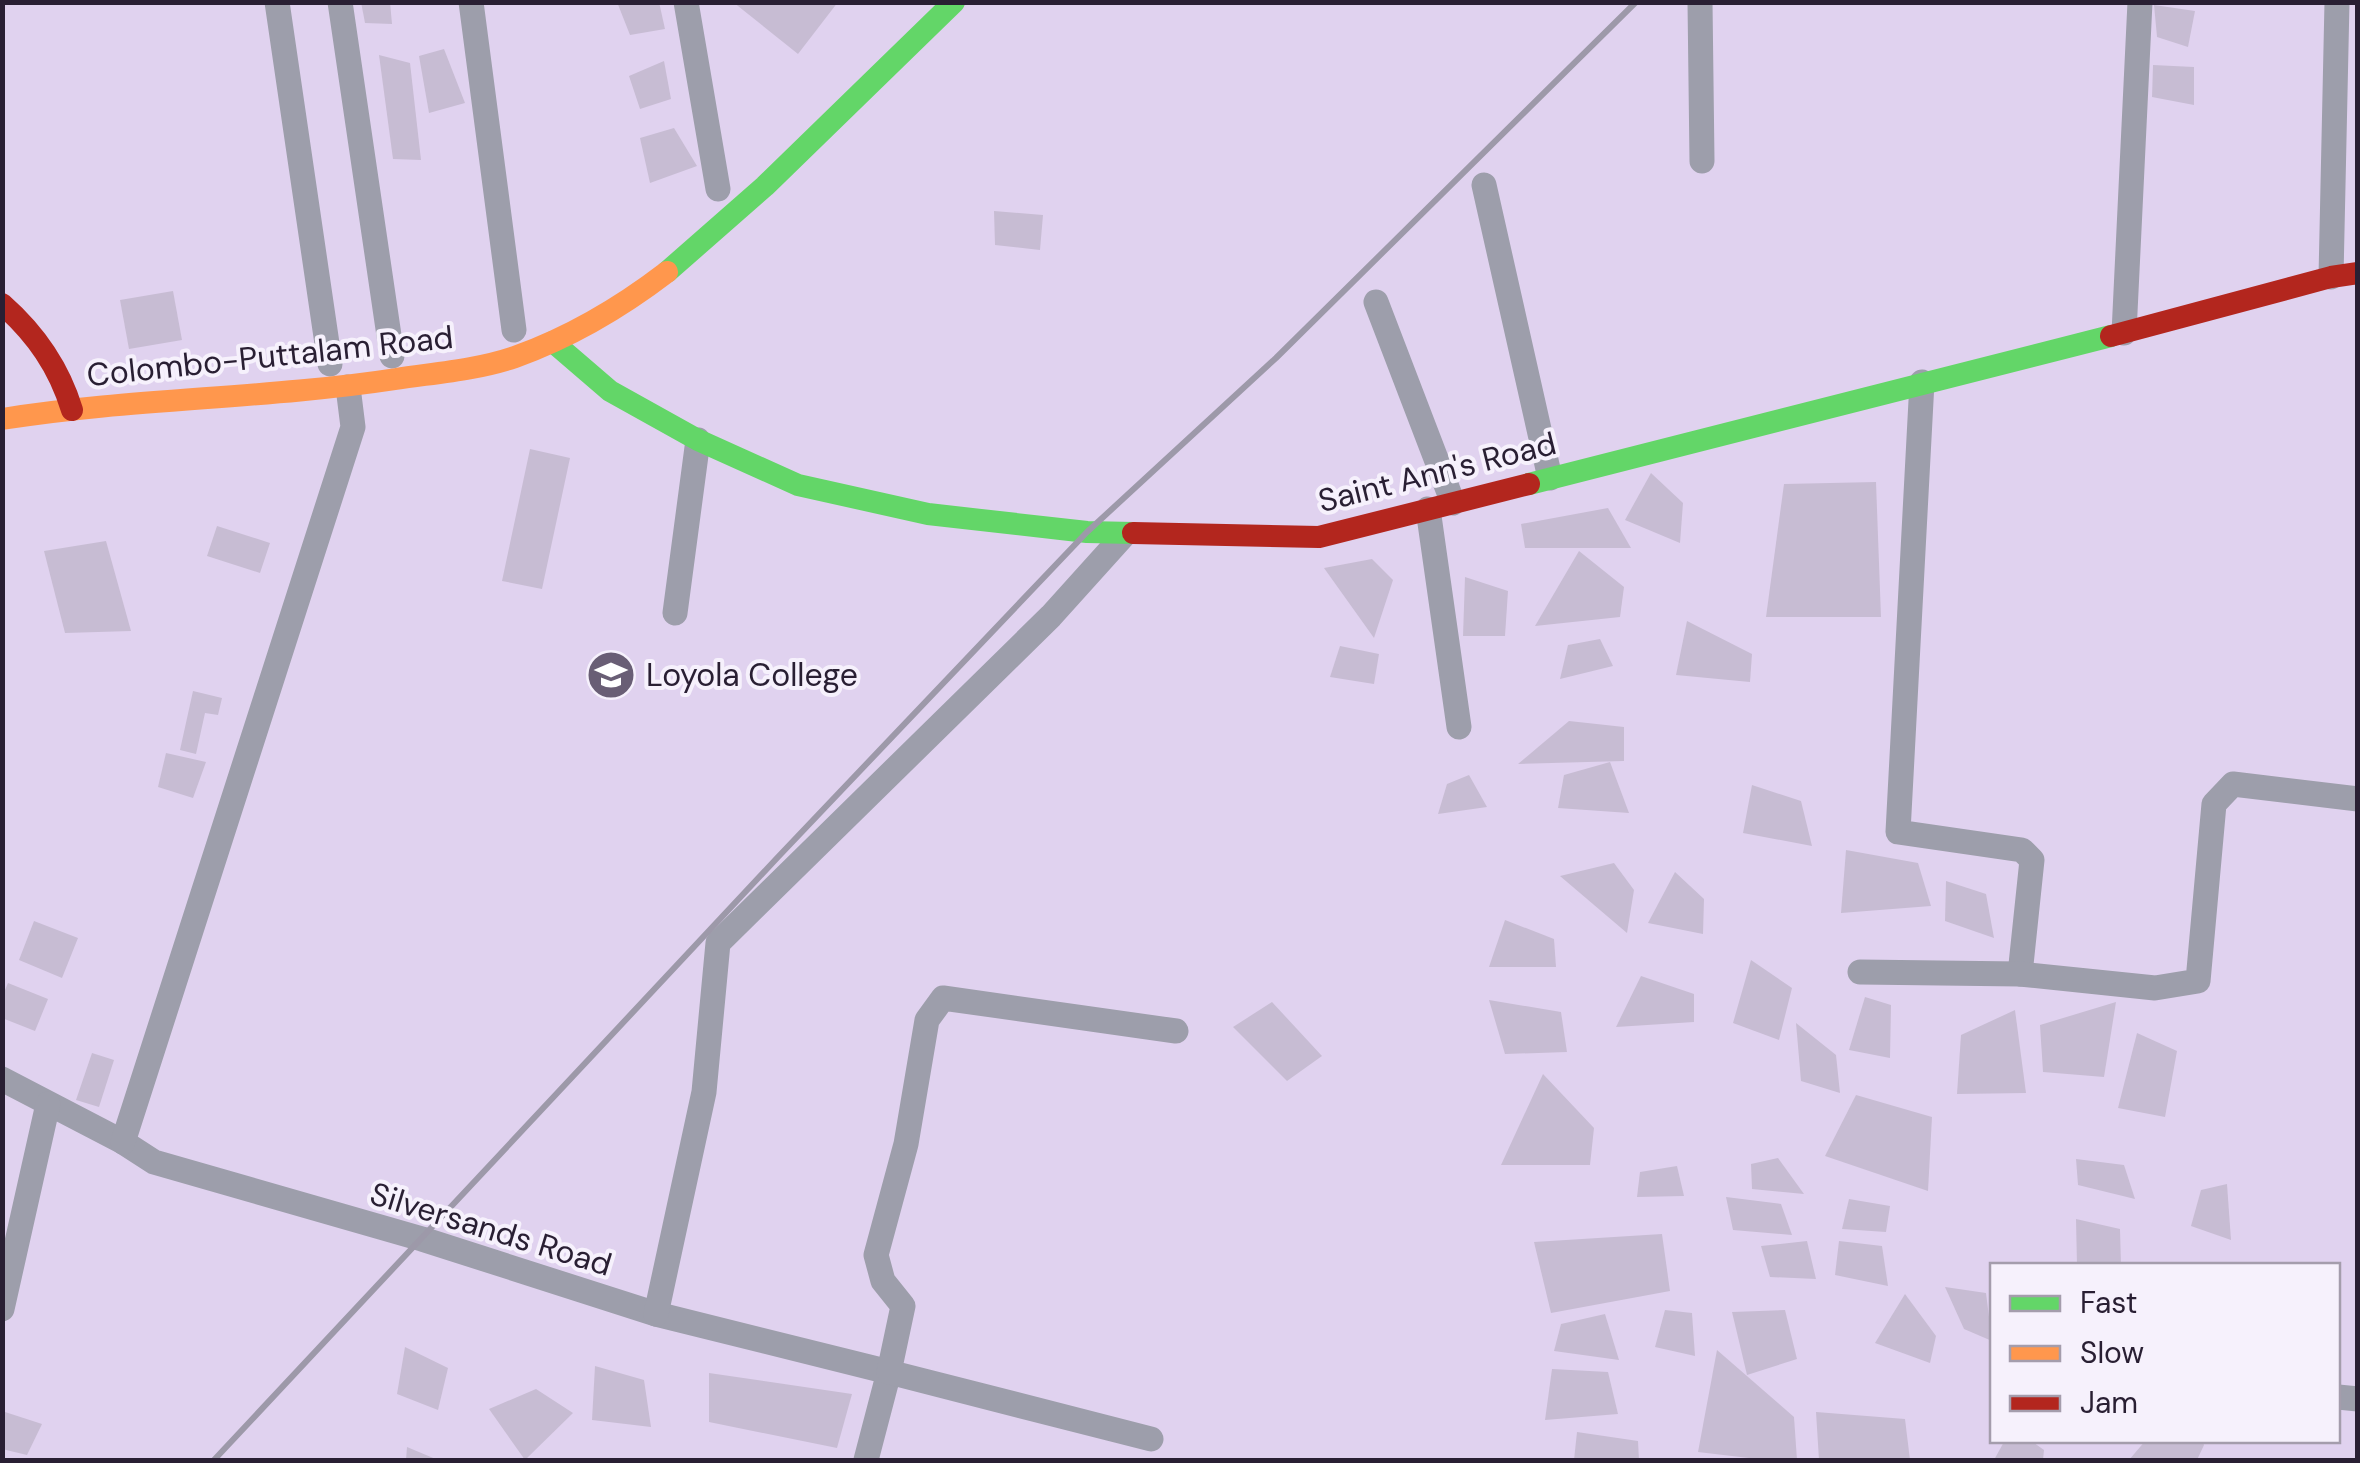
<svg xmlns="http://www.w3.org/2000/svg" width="2360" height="1463" viewBox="0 0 2360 1463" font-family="'DM Sans',sans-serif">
<rect width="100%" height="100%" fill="#e0d2ef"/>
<!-- building -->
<g fill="#c7bcd3">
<polygon points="361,2 390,2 392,24 365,23"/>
<polygon points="617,2 659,2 665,29 630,35"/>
<polygon points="733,2 838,2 798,54"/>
<polygon points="2154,5 2195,11 2188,47 2157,37"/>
<polygon points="444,49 465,103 429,113 419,56"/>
<polygon points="379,55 410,63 421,160 393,159"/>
<polygon points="664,61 671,99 640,109 629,76"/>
<polygon points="2153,65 2194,67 2194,105 2152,97"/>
<polygon points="674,128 697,166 650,183 640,138"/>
<polygon points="994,211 1043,215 1040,250 995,245"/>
<polygon points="173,291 182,340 129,349 120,300"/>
<polygon points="530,449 570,458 542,589 502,581"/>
<polygon points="1651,473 1683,503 1680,543 1625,520"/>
<polygon points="1876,482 1881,617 1766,617 1784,484"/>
<polygon points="1608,508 1631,548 1525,548 1521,524"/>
<polygon points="217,526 270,543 260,573 207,556"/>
<polygon points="106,541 131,631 65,633 44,551"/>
<polygon points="1579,551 1624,587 1620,617 1535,626"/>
<polygon points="1372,559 1393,580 1374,638 1324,568"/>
<polygon points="1465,577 1508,591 1505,636 1463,636"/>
<polygon points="1687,621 1752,654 1750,682 1676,675"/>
<polygon points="1600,639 1613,666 1560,679 1568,645"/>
<polygon points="1340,646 1379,654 1374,684 1330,677"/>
<polygon points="193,691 222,698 218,715 205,713 196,754 180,750"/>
<polygon points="1569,721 1624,727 1624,761 1518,764"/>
<polygon points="166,753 206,762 193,798 158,787"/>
<polygon points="1610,762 1629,813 1558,808 1564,775"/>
<polygon points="1469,775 1487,807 1438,814 1447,784"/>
<polygon points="1752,785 1801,801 1812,846 1743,833"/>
<polygon points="1846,850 1918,863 1931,906 1841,913"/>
<polygon points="1614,863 1634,890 1627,933 1560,876"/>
<polygon points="1675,872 1704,899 1703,934 1648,923"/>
<polygon points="1946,881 1986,894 1994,938 1945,921"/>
<polygon points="1505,920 1554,939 1556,967 1489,967"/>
<polygon points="34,921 78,938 62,978 19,960"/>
<polygon points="1751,960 1792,988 1779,1040 1733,1023"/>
<polygon points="1641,976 1694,994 1694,1022 1616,1027"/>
<polygon points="8,983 48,999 35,1031 2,1018 2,997"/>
<polygon points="1865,997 1891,1005 1890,1058 1849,1050"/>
<polygon points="1489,1000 1561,1012 1567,1052 1505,1054"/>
<polygon points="1272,1002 1322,1056 1287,1081 1233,1027"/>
<polygon points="2116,1002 2104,1077 2043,1072 2040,1025"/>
<polygon points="2015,1010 2026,1093 1957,1094 1961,1035"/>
<polygon points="1796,1023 1836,1055 1840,1093 1801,1081"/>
<polygon points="2137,1033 2177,1051 2165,1117 2118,1108"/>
<polygon points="92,1053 114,1060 99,1107 76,1100"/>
<polygon points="1543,1074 1594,1128 1590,1165 1501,1165"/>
<polygon points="1856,1095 1932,1117 1928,1191 1825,1156"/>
<polygon points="1778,1158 1804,1194 1752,1189 1751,1164"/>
<polygon points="2076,1159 2124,1165 2135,1199 2078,1185"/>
<polygon points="1677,1166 1684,1196 1637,1197 1640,1172"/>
<polygon points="2227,1184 2231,1240 2191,1226 2201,1190"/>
<polygon points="1726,1197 1781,1204 1792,1235 1733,1230"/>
<polygon points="1849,1199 1890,1206 1886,1232 1842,1229"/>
<polygon points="2076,1219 2120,1229 2121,1266 2077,1266"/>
<polygon points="1662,1234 1670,1291 1551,1313 1534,1242"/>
<polygon points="1807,1241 1816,1279 1770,1277 1761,1246"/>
<polygon points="1839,1241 1882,1246 1888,1286 1835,1275"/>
<polygon points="1945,1287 1986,1293 1992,1341 1964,1329"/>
<polygon points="1905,1294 1936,1336 1930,1363 1875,1343"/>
<polygon points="1665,1310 1692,1313 1695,1356 1655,1347"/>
<polygon points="1785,1310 1797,1359 1747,1375 1732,1312"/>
<polygon points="1605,1314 1619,1360 1554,1351 1561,1324"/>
<polygon points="405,1347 448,1368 438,1410 397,1394"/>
<polygon points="1717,1350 1794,1417 1797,1460 1766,1460 1698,1452"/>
<polygon points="595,1366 644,1380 651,1427 592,1420"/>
<polygon points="1552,1369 1608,1372 1618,1414 1545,1420"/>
<polygon points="709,1373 852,1394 837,1448 709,1422"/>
<polygon points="536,1389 573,1413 525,1460 489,1409"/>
<polygon points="2,1411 42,1424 27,1455 2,1449"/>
<polygon points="1816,1412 1905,1419 1910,1460 1819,1460"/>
<polygon points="1577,1432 1638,1441 1639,1460 1574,1460"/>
<polygon points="2005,1440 2030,1440 2044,1450 2043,1460 1994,1460"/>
<polygon points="2146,1440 2202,1440 2204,1445 2197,1460 2129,1460"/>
<polygon points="407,1447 438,1460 406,1460"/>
</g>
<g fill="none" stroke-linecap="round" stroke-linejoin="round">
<!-- street -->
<g stroke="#9d9eab" stroke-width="25">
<polyline points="277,2 330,364"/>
<polyline points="340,2 392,356"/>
<polyline points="471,2 514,330"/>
<polyline points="686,2 718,189"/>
<polyline points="1700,2 1702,161"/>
<polyline points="1484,185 1550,478"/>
<polyline points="2331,277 2337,2"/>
<polyline points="1376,302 1453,503"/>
<polyline points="2124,333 2140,2"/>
<polyline points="1922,382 1898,832 2022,850 2032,860 2020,974"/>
<polyline points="1428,509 1459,727"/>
<polyline points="675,613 698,440"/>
<polyline points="1860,972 2020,974 2155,988 2198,981 2214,804 2233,784 2358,799"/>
<polyline points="2,1079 123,1142 154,1162 422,1239 656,1314 889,1372 866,1460"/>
<polyline points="123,1142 353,427 348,387"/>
<polyline points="2,1309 48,1104"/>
<polyline points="656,1314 704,1092 718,943 1051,616 1124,535"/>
<polyline points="2338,1397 2358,1399"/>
<polyline points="1151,1439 889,1372 903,1306 883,1281 876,1255 906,1144 927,1020 943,998 1176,1031"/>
</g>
<!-- fast -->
<g stroke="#63d668" stroke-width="22">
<polyline points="667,272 765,186 954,2"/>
<polyline points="553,342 610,391 698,440 798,485 928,514 1087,532 1133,533"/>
<polyline points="1529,484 2111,336"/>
</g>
<!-- slow -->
<path stroke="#ff974d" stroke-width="22" d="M2,419C133,398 265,399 396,379C435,373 477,370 515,357C571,337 620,308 667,272"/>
<!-- jam -->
<g stroke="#b3261e" stroke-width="22">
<path d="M2,304C36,334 59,367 72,410"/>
<polyline points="2111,336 2331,277 2358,273"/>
<polyline points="1133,533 1319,537 1529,484"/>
</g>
<!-- rail -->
<polyline stroke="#9d99a9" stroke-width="6" points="214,1460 778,857 1087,532 1276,358 1636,2"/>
</g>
<!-- icons -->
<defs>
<g id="school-disc" transform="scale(2.5)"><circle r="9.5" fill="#695e75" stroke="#f6f1fc"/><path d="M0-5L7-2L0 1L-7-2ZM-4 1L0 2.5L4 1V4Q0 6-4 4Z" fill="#fff"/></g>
</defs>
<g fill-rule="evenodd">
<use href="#school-disc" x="611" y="675"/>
</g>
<g text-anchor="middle" stroke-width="8" stroke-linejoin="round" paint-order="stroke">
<!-- street labels -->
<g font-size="32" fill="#291f33" stroke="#f6f1fc">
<text transform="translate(270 356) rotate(-6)" y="11">Colombo-Puttalam Road</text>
<text transform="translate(1437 472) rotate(-14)" y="11">Saint Ann's Road</text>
<text transform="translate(491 1229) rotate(17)" y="11">Silversands Road</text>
</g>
<!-- poi labels -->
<g font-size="32" fill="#291f33" stroke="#f6f1fc" text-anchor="start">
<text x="646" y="686">Loyola College</text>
</g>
</g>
<!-- border -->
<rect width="2360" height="1463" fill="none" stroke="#291f33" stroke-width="10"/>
<!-- legend -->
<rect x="1990" y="1263" width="350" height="180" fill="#f6f1fc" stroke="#a49dac" stroke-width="2.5"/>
<rect x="2010" y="1296" width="50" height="15" fill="#63d668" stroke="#a49dac" stroke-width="2.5"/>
<text x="2080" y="1313" font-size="30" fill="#291f33">Fast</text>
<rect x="2010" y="1346" width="50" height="15" fill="#ff974d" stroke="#a49dac" stroke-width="2.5"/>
<text x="2080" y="1363" font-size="30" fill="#291f33">Slow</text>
<rect x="2010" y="1396" width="50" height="15" fill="#b3261e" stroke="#a49dac" stroke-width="2.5"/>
<text x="2080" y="1413" font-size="30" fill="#291f33">Jam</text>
</svg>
